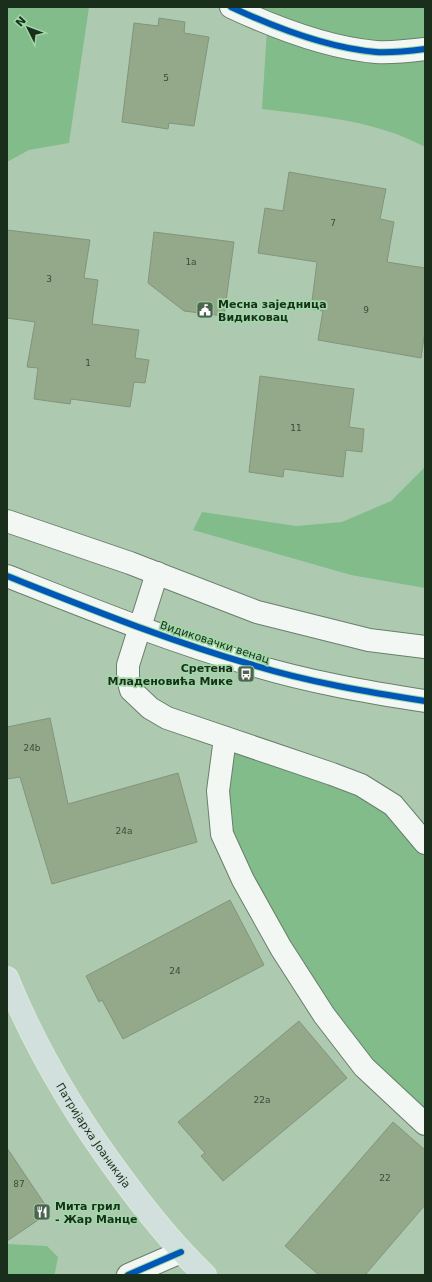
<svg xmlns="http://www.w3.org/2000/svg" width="432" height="1282" viewBox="0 0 432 1282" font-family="'DejaVu Sans',sans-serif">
<rect width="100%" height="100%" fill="#adcab0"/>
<!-- green -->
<g fill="#82bc8a">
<polygon points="7,7 89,7 69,143 29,150 7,162"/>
<polygon points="252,7 425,7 425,45 323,38"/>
<path d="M267,29L425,53V147C376,120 316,116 262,109Z"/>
<polygon points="425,467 425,588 351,575 193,530 202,512 296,526 342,522 391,501"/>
<polygon points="225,738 361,785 425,843 425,1123 364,1067 243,880 218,791"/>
<polygon points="7,1244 47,1246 58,1257 55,1273 53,1275 7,1275"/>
</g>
<!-- building -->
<g fill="#94a88a" stroke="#83947d">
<polygon points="159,18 185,22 184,33 209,37 194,126 169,123 168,129 122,122 134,23 158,26"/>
<polygon points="289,172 386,189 380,219 394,222 387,262 425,268 425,331 421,358 318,340 323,311 311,309 317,262 258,253 265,208 283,211"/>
<polygon points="7,230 90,240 84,278 98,280 92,324 139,330 135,358 149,360 145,383 134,382 130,407 71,399 70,404 34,399 38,368 27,367 35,322 7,318"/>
<polygon points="154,232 234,242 224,316 184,311 148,283"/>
<polygon points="260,376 354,389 349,427 364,429 362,452 346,450 343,477 284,469 283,477 249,472"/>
<polygon points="50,718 68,804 178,773 197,842 52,884 20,777 7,779 7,727"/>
<polygon points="230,900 264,965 123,1039 102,1000 99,1002 86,976"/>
<polygon points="299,1021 347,1078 223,1181 201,1156 205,1153 178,1122"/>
<polygon points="393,1122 425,1150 425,1205 365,1275 319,1275 285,1246"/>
<polygon points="7,1148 50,1212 7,1241"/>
</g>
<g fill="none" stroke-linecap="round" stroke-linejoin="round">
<!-- minor casing -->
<g stroke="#687f6b" stroke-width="24">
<g id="minor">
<path d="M231,7C276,28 327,48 376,52C392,53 409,51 425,49"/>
<polyline points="7,521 130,563 257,612 369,640 425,647"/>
<polyline points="157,573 128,665 128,679 131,690 150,708 167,718 332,774 361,785 393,805 425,843"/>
<path d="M7,576C88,608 169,641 253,665C309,682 367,692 425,701"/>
<polyline points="225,738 218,791 222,834 243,880 281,948 324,1015 364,1067 425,1124"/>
<polyline points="128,1275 181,1252"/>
</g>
</g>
<!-- major casing -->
<g stroke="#dae7db" stroke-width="24">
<g id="major">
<path id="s1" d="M7,978C36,1050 76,1116 122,1178C147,1212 174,1246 205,1275"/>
</g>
</g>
<!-- minor -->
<use href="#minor" stroke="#f3f7f3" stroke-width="22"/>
<!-- major -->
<use href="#major" stroke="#d2e0dd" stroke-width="22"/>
<!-- cycleway casing -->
<g stroke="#a0d7a6" stroke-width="8">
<g id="cycleway">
<path d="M231,7C276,28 327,48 376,52C392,53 409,51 425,49"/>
<path d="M7,576C88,608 169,641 253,665C309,682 367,692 425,701"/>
<polyline points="128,1275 181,1252"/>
</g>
</g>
<!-- cycleway -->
<use href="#cycleway" stroke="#0057b8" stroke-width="6"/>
</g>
<!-- icons -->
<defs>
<g id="civic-square" transform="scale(0.9)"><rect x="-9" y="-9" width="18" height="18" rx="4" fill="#4d6550" stroke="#a0d7a6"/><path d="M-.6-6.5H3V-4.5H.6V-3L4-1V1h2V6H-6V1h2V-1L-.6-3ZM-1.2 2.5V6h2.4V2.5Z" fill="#fff"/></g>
<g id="bus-square" transform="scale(0.9)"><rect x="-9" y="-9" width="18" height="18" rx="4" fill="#4d6550" stroke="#a0d7a6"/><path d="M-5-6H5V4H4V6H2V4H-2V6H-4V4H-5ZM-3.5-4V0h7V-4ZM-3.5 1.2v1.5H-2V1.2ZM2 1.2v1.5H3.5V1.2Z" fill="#fff"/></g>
<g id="restaurant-square" transform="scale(0.9)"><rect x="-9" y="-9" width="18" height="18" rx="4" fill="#4d6550" stroke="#a0d7a6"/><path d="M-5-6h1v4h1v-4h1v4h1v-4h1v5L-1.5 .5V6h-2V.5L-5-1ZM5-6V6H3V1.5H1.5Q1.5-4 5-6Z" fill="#fff"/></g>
</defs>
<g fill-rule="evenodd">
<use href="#civic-square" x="205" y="310"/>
<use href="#bus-square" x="246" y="674"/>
<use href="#restaurant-square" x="42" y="1212"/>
</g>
<g text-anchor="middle" stroke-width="3.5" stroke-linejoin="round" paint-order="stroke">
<!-- number labels -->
<g font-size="9" fill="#384d38">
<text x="166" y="81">5</text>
<text x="333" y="226">7</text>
<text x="191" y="265">1a</text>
<text x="49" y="282">3</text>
<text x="366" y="313">9</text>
<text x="88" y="366">1</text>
<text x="296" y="431">11</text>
<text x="32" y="751">24b</text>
<text x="124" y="834">24a</text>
<text x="175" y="974">24</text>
<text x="262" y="1103">22a</text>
<text x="385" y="1181">22</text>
<text x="19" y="1187">87</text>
</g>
<!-- poi labels -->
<g font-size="11" font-weight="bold" fill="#192f1c" stroke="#a0d7a6" text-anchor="start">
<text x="218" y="308">Месна заједница<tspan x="218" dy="13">Видиковац</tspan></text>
<text x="233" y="672" text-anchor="end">Сретена<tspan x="233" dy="13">Младеновића Мике</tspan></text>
<text x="55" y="1210">Мита грил<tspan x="55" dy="13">- Жар Манце</tspan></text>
</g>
<!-- street labels -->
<g font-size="11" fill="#192f1c" stroke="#a0d7a6">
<text transform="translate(215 642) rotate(18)" y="4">Видиковачки венац</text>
<text dy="4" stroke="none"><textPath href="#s1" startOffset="180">Патријарха Јоаникија</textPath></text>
</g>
</g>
<!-- border -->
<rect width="432" height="1282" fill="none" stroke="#192f1c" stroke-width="16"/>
<!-- north arrow -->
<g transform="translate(28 28) rotate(312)" stroke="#a0d7a6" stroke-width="3" paint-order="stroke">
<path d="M0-3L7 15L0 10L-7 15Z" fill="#192f1c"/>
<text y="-6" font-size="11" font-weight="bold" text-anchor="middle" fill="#192f1c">N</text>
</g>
</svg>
